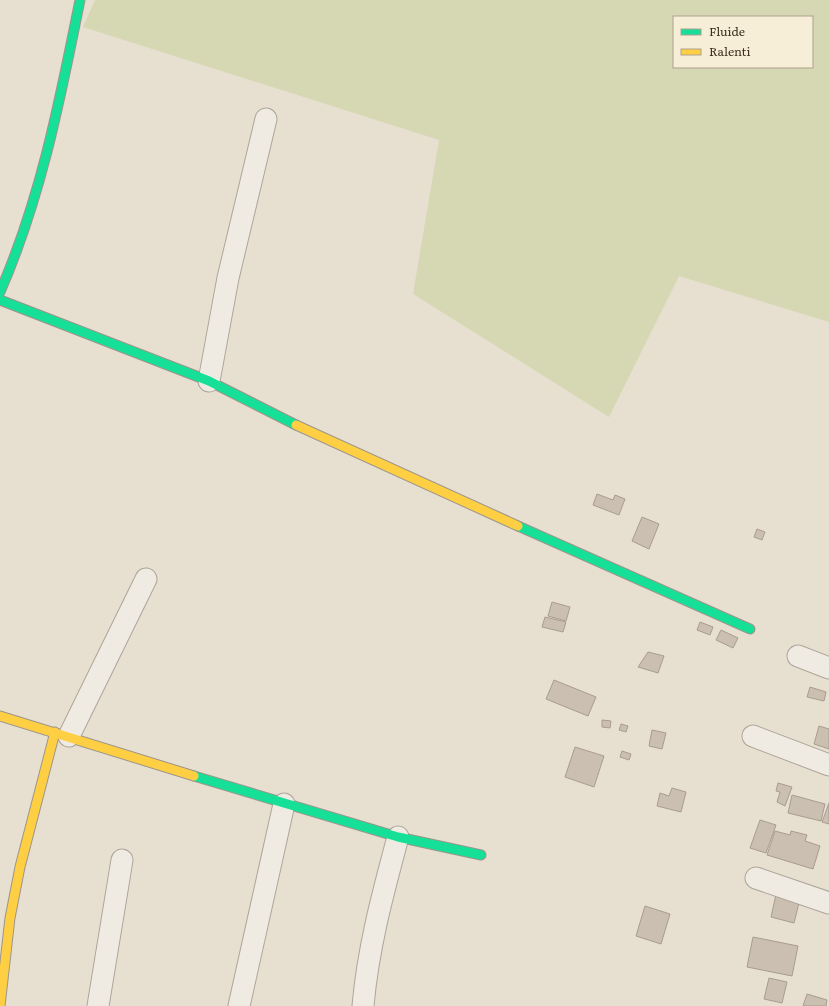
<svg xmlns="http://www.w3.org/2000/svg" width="829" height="1006" viewBox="0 0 829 1006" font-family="Literata,serif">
<rect width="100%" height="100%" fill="#e7e0d1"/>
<!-- green -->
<path fill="#d6d7b3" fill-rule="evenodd" d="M95,0H829V322L679,276L609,417L413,294L439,140L83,27ZM674,17H812V67H674Z"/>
<!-- building -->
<g fill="#cbbfb2" stroke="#a89c90">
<polygon points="597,494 613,500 615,495 625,499 619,515 593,505"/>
<polygon points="642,517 659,524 649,549 632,541"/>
<polygon points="757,529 765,532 762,540 754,537"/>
<polygon points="552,602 570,607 566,621 548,616"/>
<polygon points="545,617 566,622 563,632 542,627"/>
<polygon points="700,622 713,627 710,635 697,630"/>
<polygon points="721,630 738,638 733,648 716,640"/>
<polygon points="648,652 664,656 658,673 638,667"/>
<polygon points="554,680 596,697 588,716 546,699"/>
<polygon points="810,687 826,692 824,701 807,697"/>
<polygon points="602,720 611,721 610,728 602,727"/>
<polygon points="621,724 628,726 626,732 619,730"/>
<polygon points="819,726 829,729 829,749 814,744"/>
<polygon points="652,730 666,733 662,749 649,746"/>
<polygon points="575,747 604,756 594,787 565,777"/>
<polygon points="622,751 631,754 629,760 620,757"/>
<polygon points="778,783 792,787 785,806 777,802 780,792 776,791"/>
<polygon points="672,788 686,792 681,812 657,806 660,793 669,796"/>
<polygon points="792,795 825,804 821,821 788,813"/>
<polygon points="829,803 829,824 822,822"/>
<polygon points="760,820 776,825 766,853 750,848"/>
<polygon points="775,831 790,835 791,831 807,835 805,841 820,846 813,869 767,855"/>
<polygon points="777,890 801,895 794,923 771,917"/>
<polygon points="645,906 670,914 661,944 636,936"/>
<polygon points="753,937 798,946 792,976 747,967"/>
<polygon points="769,978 787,982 782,1003 764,999"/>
<polygon points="807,994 827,1000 826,1006 803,1006"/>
</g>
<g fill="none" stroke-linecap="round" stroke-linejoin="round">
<!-- street casing -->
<g stroke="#ada599" stroke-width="23">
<g id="street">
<polyline points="209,381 228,278 266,119"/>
<polyline points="798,656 829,668"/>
<polyline points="69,736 146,579"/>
<polyline points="753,736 829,765"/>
<polyline points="756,878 829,903"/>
<polyline points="98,1006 122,860"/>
<polyline points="239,1006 284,804"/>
<path d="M363,1006C368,948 383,893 398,837"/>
</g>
</g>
<!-- fast casing -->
<g stroke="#9c958a" stroke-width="11">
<g id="fast">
<path d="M0,292C41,198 60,100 80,0"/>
<polyline points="0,300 209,381 296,425"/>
<polyline points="518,526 750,629"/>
<polyline points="194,776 398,837 481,855"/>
</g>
</g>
<!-- slow casing -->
<g stroke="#9c958a" stroke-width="11">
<g id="slow">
<polyline points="296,425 518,526"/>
<polyline points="0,716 194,776"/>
<polyline points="0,1006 10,918 20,867 55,732"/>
</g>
</g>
<!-- street -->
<use href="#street" stroke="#efebe3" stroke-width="21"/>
<!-- fast -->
<use href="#fast" stroke="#16e098" stroke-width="9"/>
<!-- slow -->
<use href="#slow" stroke="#ffcf43" stroke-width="9"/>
</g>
<!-- legend -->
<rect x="673" y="16" width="140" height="52" fill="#f7eed8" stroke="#ada18e"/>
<rect x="681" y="29" width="20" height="6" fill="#16e098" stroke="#ada18e"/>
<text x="709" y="36" font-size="12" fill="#3d2e20">Fluide</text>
<rect x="681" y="49" width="20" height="6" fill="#ffcf43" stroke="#ada18e"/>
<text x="709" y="56" font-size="12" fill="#3d2e20">Ralenti</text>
</svg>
